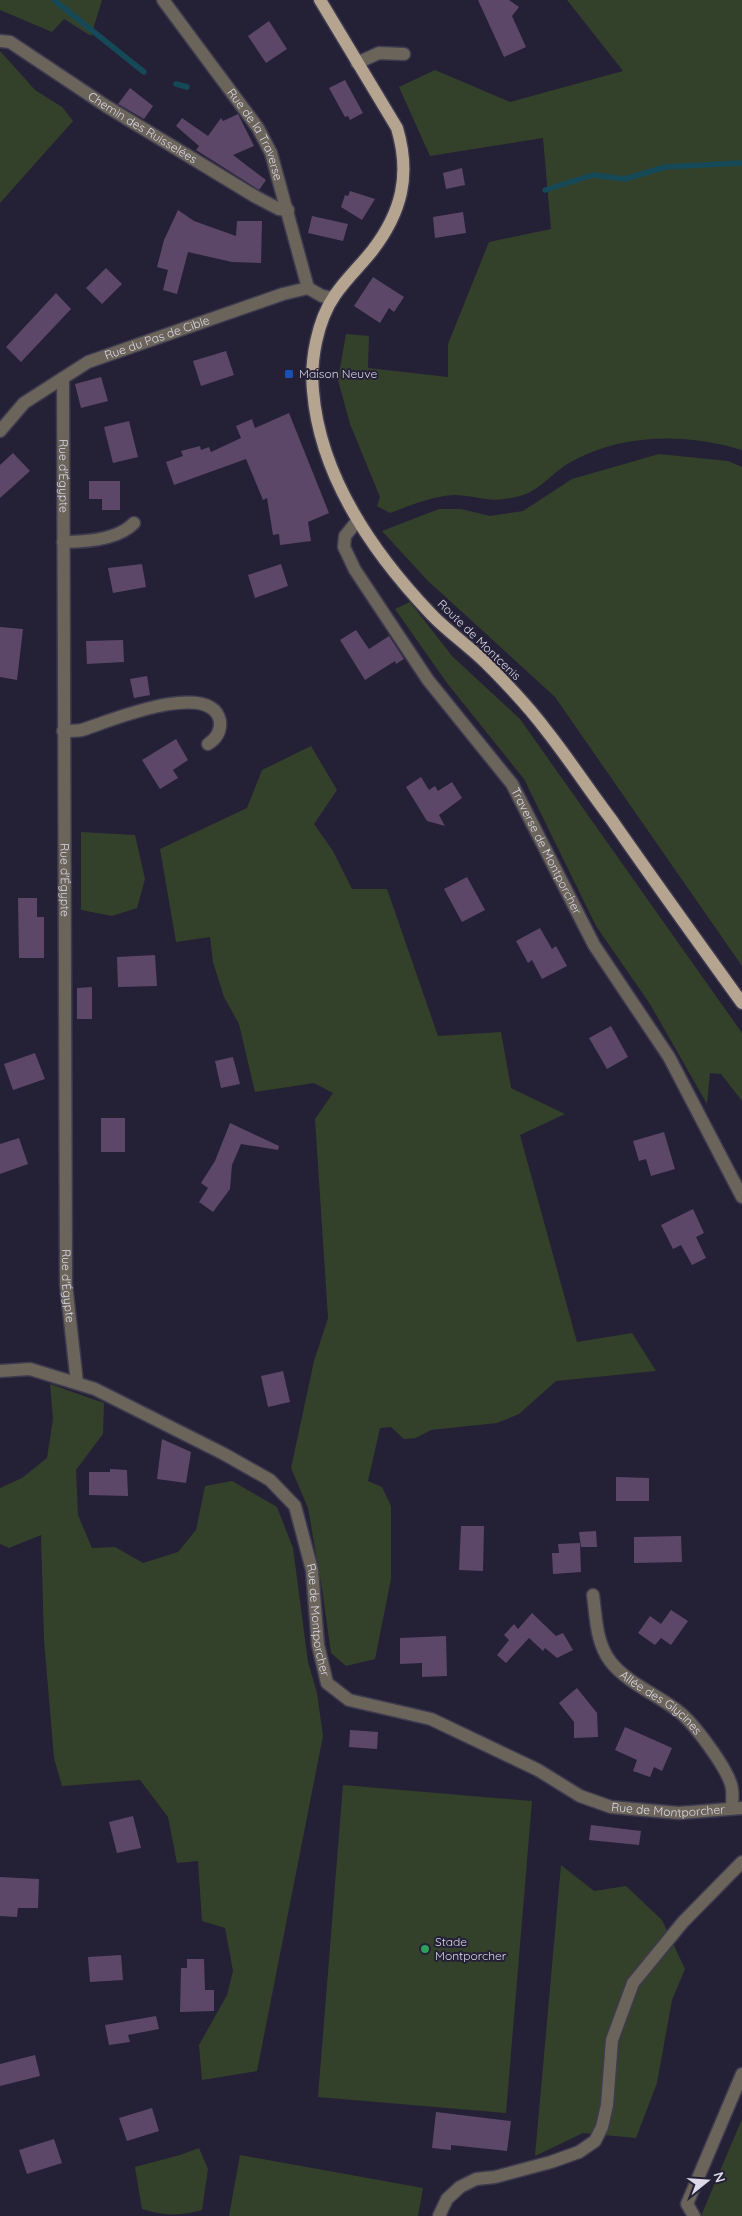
<svg xmlns="http://www.w3.org/2000/svg" width="742" height="2216" viewBox="0 0 742 2216" font-family="Quicksand,sans-serif">
<rect width="100%" height="100%" fill="#242036"/>
<!-- green -->
<g fill="#34412a">
<polygon points="0,0 102,0 91,36 64,19 52,32 0,10"/>
<path d="M567,0H742V450C686,433 621,433 569,463C555,471 544,485 530,492C523,496 512,498 504,499C489,502 471,495 455,495C432,496 412,505 390,513L377,506L380,497L350,424L338,380L346,334L369,336L368,368L448,377V344L489,242L551,229L543,138L430,156L399,87L435,70L510,102L623,71Z"/>
<polygon points="0,51 35,90 62,107 73,121 0,203"/>
<polygon points="659,454 728,461 742,467 742,966 555,697 427,580 382,531 439,509 461,509 490,516 523,511 572,479"/>
<polygon points="410,602 452,656 520,719 742,1033 742,1101 721,1074 710,1073 707,1104 650,1004 596,926 524,779 447,683 395,609"/>
<polygon points="311,746 337,790 314,824 333,851 352,889 387,889 438,1036 501,1032 511,1088 565,1114 520,1135 577,1342 632,1333 656,1371 556,1381 519,1414 497,1423 431,1430 416,1438 404,1439 391,1427 380,1428 368,1481 382,1487 391,1506 391,1579 375,1659 346,1666 331,1653 322,1589 308,1508 291,1468 314,1361 328,1318 315,1119 333,1093 314,1083 255,1092 239,1024 224,997 213,962 210,937 176,942 160,849 247,808 262,770"/>
<polygon points="81,832 135,835 145,879 137,908 112,916 81,910"/>
<polygon points="50,1384 104,1403 103,1434 76,1470 78,1515 92,1548 115,1547 143,1563 178,1552 196,1530 205,1486 232,1481 277,1507 293,1548 308,1662 317,1693 323,1736 257,2071 202,2080 199,2045 227,1995 233,1971 225,1928 202,1921 198,1861 177,1863 168,1817 140,1780 62,1786 54,1758 44,1640 41,1535 9,1548 0,1544 0,1488 22,1478 47,1458 53,1419"/>
<polygon points="343,1785 532,1801 506,2113 318,2097"/>
<polygon points="561,1865 594,1891 626,1886 662,1920 685,1969 672,2000 657,2083 636,2138 583,2133 535,2156"/>
<polygon points="742,2119 742,2216 701,2216"/>
<path d="M199,2148L208,2169L202,2210C181,2216 162,2216 142,2209L135,2167L180,2155Z"/>
<polygon points="240,2155 423,2188 418,2216 229,2216"/>
</g>
<g fill="none" stroke-linecap="round" stroke-linejoin="round">
<!-- stream -->
<g stroke="#154957" stroke-width="5.5">
<polyline points="54,0 144,72"/>
<polyline points="176,84 187,87"/>
<polyline points="545,190 593,175 625,179 665,167 742,163"/>
</g>
</g>
<!-- building -->
<g fill="#5d4768">
<polygon points="478,0 509,0 519,7 512,16 526,47 504,57"/>
<polygon points="269,21 287,49 266,63 248,36"/>
<polygon points="345,80 363,113 350,120 348,116 345,117 329,88"/>
<polygon points="130,88 153,106 144,119 118,104"/>
<polygon points="238,114 254,146 233,155 266,180 259,190 196,150 199,146 176,126 182,118 208,136 221,118 223,121"/>
<polygon points="462,168 465,185 446,189 443,173"/>
<polygon points="350,191 375,199 362,220 341,207 345,195 348,196"/>
<polygon points="178,210 194,221 236,236 237,221 262,221 261,263 232,262 188,252 177,294 163,290 168,270 157,267 164,240"/>
<polygon points="463,212 466,233 435,238 433,217"/>
<polygon points="312,216 348,224 343,241 308,233"/>
<polygon points="106,268 122,284 102,304 86,288"/>
<polygon points="373,277 404,297 394,312 389,308 380,323 354,306"/>
<polygon points="56,293 71,309 21,362 6,347"/>
<polygon points="226,351 234,375 201,386 193,361"/>
<polygon points="101,377 108,401 81,408 75,384"/>
<polygon points="289,413 329,513 308,522 311,541 280,545 279,534 273,535 267,498 263,500 246,459 174,485 166,462 183,456 181,451 200,446 201,450 209,447 211,452 241,438 236,426 252,419 255,428"/>
<polygon points="129,421 138,457 113,463 104,427"/>
<polygon points="13,453 30,471 0,498 0,465"/>
<polygon points="89,481 120,481 120,510 102,510 102,499 89,499"/>
<polygon points="142,564 146,587 113,593 108,568"/>
<polygon points="281,564 288,586 255,598 248,575"/>
<polygon points="0,627 23,629 17,680 0,677"/>
<polygon points="356,630 369,649 389,636 404,659 396,664 395,661 365,680 340,640"/>
<polygon points="123,640 124,662 87,664 86,641"/>
<polygon points="147,676 150,695 134,698 130,679"/>
<polygon points="176,739 188,760 173,770 178,778 160,789 142,760"/>
<polygon points="421,777 429,790 435,786 438,791 452,782 462,798 439,815 445,826 427,821 406,787"/>
<polygon points="467,877 485,910 462,922 444,889"/>
<polygon points="18,898 37,898 37,917 44,917 44,958 19,958"/>
<polygon points="540,928 552,949 556,946 567,966 542,979 532,960 528,963 516,941"/>
<polygon points="155,955 157,986 118,987 117,957"/>
<polygon points="92,987 92,1019 77,1019 77,988"/>
<polygon points="611,1026 628,1057 607,1069 589,1038"/>
<polygon points="35,1053 45,1079 13,1090 4,1064"/>
<polygon points="233,1057 240,1084 221,1088 215,1061"/>
<rect x="101" y="1118" width="24" height="34"/>
<polygon points="230,1123 279,1146 278,1150 241,1144 232,1165 230,1189 213,1212 199,1202 208,1188 201,1183 215,1161"/>
<polygon points="664,1132 675,1169 651,1176 646,1159 639,1161 633,1141"/>
<polygon points="19,1138 28,1164 0,1174 0,1144"/>
<polygon points="693,1209 704,1233 696,1237 706,1258 692,1265 681,1245 673,1249 661,1225"/>
<polygon points="283,1371 290,1402 268,1407 261,1376"/>
<polygon points="162,1439 191,1452 186,1483 157,1479"/>
<polygon points="110,1469 127,1470 128,1496 89,1495 89,1472 110,1472"/>
<polygon points="616,1477 649,1478 649,1501 616,1501"/>
<polygon points="461,1526 484,1526 483,1571 459,1570"/>
<polygon points="596,1531 597,1547 581,1547 579,1532"/>
<polygon points="681,1536 682,1562 634,1563 634,1537"/>
<polygon points="580,1543 581,1572 553,1574 552,1553 559,1553 558,1544"/>
<polygon points="671,1610 688,1621 671,1645 661,1638 655,1645 638,1633 650,1616 661,1624"/>
<polygon points="532,1613 556,1636 563,1633 573,1650 557,1658 545,1648 543,1651 529,1638 506,1663 497,1655 509,1640 504,1635 514,1624 518,1629"/>
<polygon points="446,1636 447,1676 422,1677 422,1663 400,1664 400,1638"/>
<polygon points="577,1688 597,1713 598,1737 574,1738 574,1722 559,1703"/>
<polygon points="625,1727 672,1748 662,1771 654,1767 650,1777 633,1771 637,1760 615,1750"/>
<polygon points="350,1730 378,1732 377,1749 349,1747"/>
<polygon points="133,1816 141,1848 117,1853 109,1822"/>
<polygon points="591,1825 641,1831 639,1845 589,1840"/>
<polygon points="0,1877 39,1879 38,1908 18,1908 17,1917 0,1916"/>
<polygon points="121,1955 123,1980 90,1982 88,1957"/>
<polygon points="187,1959 204,1959 205,1990 214,1990 214,2011 180,2012 181,1968 187,1968"/>
<polygon points="156,2016 159,2029 128,2035 130,2042 109,2045 105,2025"/>
<polygon points="35,2055 40,2076 0,2086 0,2064"/>
<polygon points="152,2108 159,2131 127,2141 119,2118"/>
<polygon points="436,2112 511,2121 507,2151 451,2145 451,2150 432,2148"/>
<polygon points="54,2139 62,2163 27,2174 19,2150"/>
</g>
<g fill="none" stroke-linecap="round" stroke-linejoin="round">
<!-- minor casing -->
<g stroke="#3e3a4f" stroke-width="15">
<g id="minor">
<path id="s1" d="M163,0L258,128L271,153L308,288"/>
<path id="s2" d="M0,41L10,42L106,106L256,197L279,209L288,210"/>
<polyline points="357,63 379,53 404,54"/>
<path id="s3" d="M63,378L66,1284L77,1383"/>
<path id="s4" d="M0,431L24,403L88,362L283,294L308,288L322,296L333,298"/>
<path id="s5" d="M358,520L345,536L344,547L355,570L428,680L512,784L594,945L669,1057L742,1197"/>
<path d="M63,542C85,542 118,540 134,523"/>
<path d="M63,731C69,731 76,731 82,730C107,722 211,678 220,721C221,731 216,739 208,744"/>
<path id="s6" d="M0,1371L30,1369L95,1389L224,1454L270,1480L295,1506L312,1570L318,1645L327,1683L349,1700L431,1719L538,1770L580,1796L611,1807L679,1813L742,1808"/>
<path id="s7" d="M593,1595C596,1617 596,1642 610,1661C627,1683 656,1694 678,1711C693,1722 730,1771 732,1789C733,1795 732,1802 732,1808"/>
<polyline points="439,2216 447,2199 460,2187 476,2179 495,2177 551,2162 579,2152 595,2141 602,2127 607,2105 612,2040 633,1983 683,1922 742,1862"/>
<polyline points="694,2216 687,2204 742,2074"/>
</g>
</g>
<!-- major casing -->
<g stroke="#3e3a4f" stroke-width="15">
<path id="major" d="M320,0L397,128C411,175 402,212 372,251C360,266 346,279 335,295C317,321 310,361 313,391C320,477 374,554 431,614C448,632 469,646 486,663C507,684 529,707 546,730C569,759 589,790 611,819C654,881 698,942 742,1003"/>
</g>
<!-- minor -->
<use href="#minor" stroke="#6b645a" stroke-width="12"/>
<!-- major -->
<use href="#major" stroke="#b4a490" stroke-width="12"/>
</g>
<!-- markers -->
<rect fill="#1a4fb4" stroke="#242036" stroke-width="2" x="284" y="369" width="10" height="10" rx="2.5"/>
<circle fill="#2e9e5b" stroke="#242036" stroke-width="2" cx="425" cy="1949" r="5"/>
<g text-anchor="middle" stroke-width="4" stroke-linejoin="round" paint-order="stroke">
<!-- street labels -->
<g font-size="12" fill="#dcdae9" stroke="#242036">
<text dy="4" stroke="none"><textPath href="#s2" startOffset="168">Chemin des Ruisselées</textPath></text>
<text dy="4" stroke="none"><textPath href="#s1" startOffset="164">Rue de la Traverse</textPath></text>
<text dy="4" stroke="none"><textPath href="#s4" startOffset="186">Rue du Pas de Cible</textPath></text>
<text dy="4" stroke="none"><textPath href="#s3" startOffset="98">Rue d'Égypte</textPath></text>
<text transform="translate(479 640) rotate(44)" y="4">Route de Montcenis</text>
<text dy="4" stroke="none"><textPath href="#s5" startOffset="398">Traverse de Montporcher</textPath></text>
<text dy="4" stroke="none"><textPath href="#s3" startOffset="502">Rue d'Égypte</textPath></text>
<text dy="4" stroke="none"><textPath href="#s3" startOffset="908">Rue d'Égypte</textPath></text>
<text dy="4" stroke="none"><textPath href="#s6" startOffset="448">Rue de Montporcher</textPath></text>
<text dy="4" stroke="none"><textPath href="#s7" startOffset="135">Allée des Glycines</textPath></text>
<text dy="4" stroke="none"><textPath href="#s6" startOffset="882">Rue de Montporcher</textPath></text>
</g>
<!-- poi labels -->
<g font-size="12" fill="#dcdae9" stroke="#242036" text-anchor="start">
<text x="299" y="378">Maison Neuve</text>
<text x="435" y="1946">Stade<tspan x="435" dy="14">Montporcher</tspan></text>
</g>
</g>
<!-- north arrow -->
<g transform="translate(707 2181) rotate(73)" stroke="#242036" stroke-width="4" paint-order="stroke">
<path d="M0-4L9 19L0 12L-9 19Z" fill="#dcdae9"/>
<text y="-8" font-size="14" font-weight="bold" text-anchor="middle" fill="#dcdae9">N</text>
</g>
</svg>
